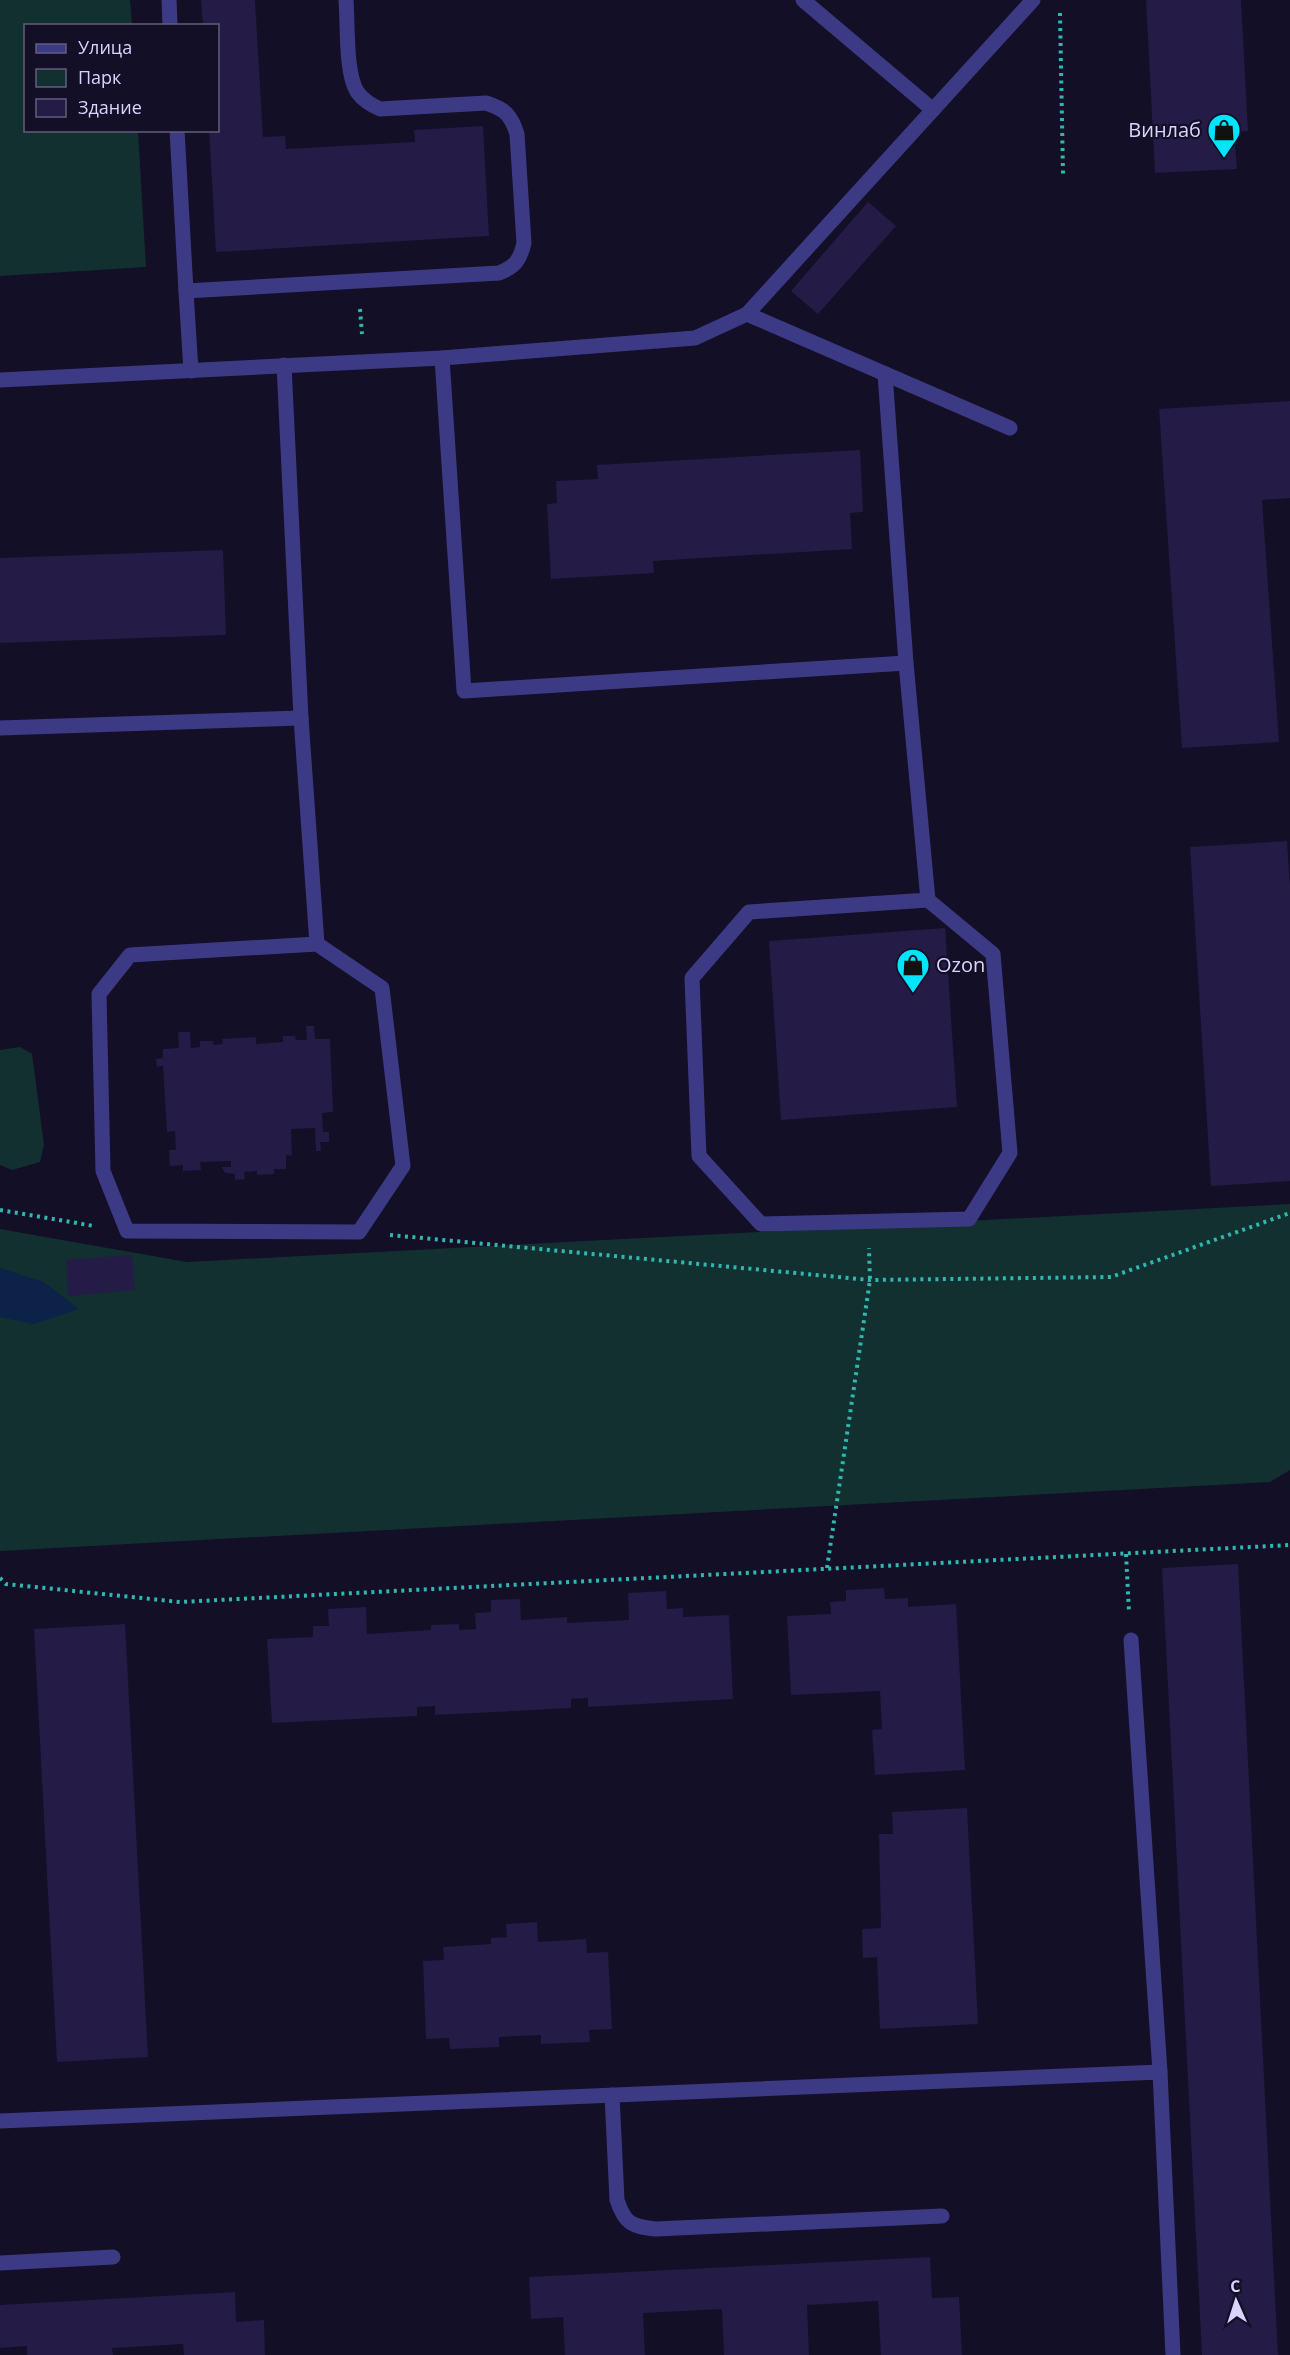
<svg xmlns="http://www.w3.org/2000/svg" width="1290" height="2355" viewBox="0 0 1290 2355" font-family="'Open Sans',sans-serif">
<rect width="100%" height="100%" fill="#130f26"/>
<!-- green -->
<g fill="#12302f">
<polygon points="0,0 130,0 132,25 26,26 26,130 138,131 146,267 0,276"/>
<polygon points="20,1047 32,1054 44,1145 40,1162 12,1170 0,1165 0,1050"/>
<polygon points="1290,1204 1290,1470 1270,1482 0,1551 0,1229 187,1262"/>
</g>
<!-- water -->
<polygon fill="#0c2248" points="0,1268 44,1282 79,1309 34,1324 0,1317"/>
<!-- building -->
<g fill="#241b47">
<polygon points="201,0 255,0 263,137 285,136 286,149 415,142 414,130 483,126 489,236 216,252 209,130 218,130 218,26 203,26"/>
<polygon points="1146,0 1241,0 1248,131 1234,132 1237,169 1155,173"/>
<polygon points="868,202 896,226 818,314 791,291"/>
<polygon points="1290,401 1290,498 1262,500 1279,742 1182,748 1159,409"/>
<polygon points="860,450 863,512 850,513 852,549 653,561 654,573 551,579 547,504 557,503 556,481 598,479 597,465"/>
<polygon points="223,550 226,635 0,643 0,558"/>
<polygon points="1287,841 1290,887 1290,1181 1211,1186 1190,847"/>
<polygon points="945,928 957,1107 781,1120 769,941"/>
<polygon points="306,1026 314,1026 315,1039 330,1039 333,1112 322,1113 323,1132 329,1132 329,1142 320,1142 321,1151 316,1151 315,1128 291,1129 292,1156 286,1155 286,1169 274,1169 274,1174 257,1175 257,1171 244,1172 245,1179 235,1180 235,1174 225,1173 222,1167 231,1167 231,1161 200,1162 201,1170 183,1171 183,1165 170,1166 169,1150 176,1150 175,1131 167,1132 163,1066 157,1067 156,1059 163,1058 163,1049 179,1048 178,1032 190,1032 191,1048 200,1047 200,1041 213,1041 214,1045 223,1044 222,1039 256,1037 256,1044 283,1042 283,1036 295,1036 296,1040 307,1040"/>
<polygon points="132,1255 135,1290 68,1296 66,1260"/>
<polygon points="1238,1564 1278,2355 1202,2355 1162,1568"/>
<polygon points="884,1588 885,1599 908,1598 908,1607 956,1604 965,1770 875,1775 872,1730 882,1729 880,1691 791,1695 787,1616 831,1614 830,1602 846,1601 846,1590"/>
<polygon points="666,1591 667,1609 683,1608 683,1617 729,1615 733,1699 588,1707 588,1698 571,1699 571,1708 435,1715 435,1706 417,1707 417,1716 272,1723 267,1639 313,1637 313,1626 329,1626 328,1609 366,1607 367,1634 431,1630 431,1625 459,1624 459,1630 476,1629 475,1613 491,1612 491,1600 520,1599 521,1620 567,1617 567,1623 629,1620 628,1593"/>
<polygon points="125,1624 148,2057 57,2062 34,1629"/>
<polygon points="967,1808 978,2024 880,2029 877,1957 863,1958 862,1929 881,1928 879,1834 893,1834 892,1812"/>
<polygon points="537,1922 538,1942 586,1939 587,1953 608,1952 612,2029 589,2030 590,2042 541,2044 541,2035 499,2037 499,2047 450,2049 449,2038 426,2039 423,1961 444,1960 443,1947 491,1944 491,1938 507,1937 506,1924"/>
<polygon points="930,2257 932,2298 959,2297 962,2355 881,2355 878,2301 807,2305 809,2355 724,2355 722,2309 643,2313 645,2355 565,2355 563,2317 531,2319 529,2277"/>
<polygon points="235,2292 236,2322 264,2320 265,2355 184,2355 183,2344 112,2348 113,2355 27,2355 27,2346 0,2348 0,2305"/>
</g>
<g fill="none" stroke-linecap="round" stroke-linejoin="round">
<!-- path -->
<g stroke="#2fb8b0" stroke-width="4" stroke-dasharray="3 4.5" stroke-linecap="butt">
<polyline points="1060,13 1063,174"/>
<polyline points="360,309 362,334"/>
<polyline points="0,1210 94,1226"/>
<polyline points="390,1235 870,1280 1111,1277 1290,1213"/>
<polyline points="1126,1554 1129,1612"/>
<polyline points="827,1568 870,1280 869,1248"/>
<polyline points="0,1578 6,1584 180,1602 1290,1545"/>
</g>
<!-- minor -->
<g stroke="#3d3a85" stroke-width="15">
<polyline points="169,0 170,26"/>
<polyline points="803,0 933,110"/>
<path d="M177,130L186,291L499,273C515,267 520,260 524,243L517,134C511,115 505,109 486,103L380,109C371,105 364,101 358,93C345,75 348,23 346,0"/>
<polyline points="186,291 191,371"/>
<polyline points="747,314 1010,428"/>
<polyline points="442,358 464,691 906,663 885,374"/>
<polyline points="0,380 442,358 695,338 747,314 1033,0"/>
<polyline points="906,663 928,900 749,912 692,978 699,1156 761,1224 969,1219 1010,1153 993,954 928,900"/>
<polyline points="301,718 317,944 382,988 403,1166 359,1232 127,1231 103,1171 99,994 130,955 317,944"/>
<polyline points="0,728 301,718 284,365"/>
<polyline points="1131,1640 1160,2072"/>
<path d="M612,2095L617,2200C625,2224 631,2226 656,2229L942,2216"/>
<polyline points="0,2121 1160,2072 1173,2355"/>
<polyline points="0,2263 113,2257"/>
</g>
</g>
<!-- icons -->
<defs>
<g id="shop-pin" transform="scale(1.725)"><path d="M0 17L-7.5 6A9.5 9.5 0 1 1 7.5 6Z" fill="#00e5ff" stroke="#130f26"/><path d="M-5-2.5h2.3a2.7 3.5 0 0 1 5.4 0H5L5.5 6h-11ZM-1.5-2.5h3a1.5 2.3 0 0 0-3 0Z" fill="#111"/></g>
</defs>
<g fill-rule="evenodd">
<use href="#shop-pin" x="1224" y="130"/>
<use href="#shop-pin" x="913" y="965"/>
</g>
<g text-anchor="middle" stroke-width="4.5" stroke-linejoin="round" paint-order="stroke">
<!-- poi labels -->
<g font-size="20" fill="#d9d4ff" stroke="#130f26" text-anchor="end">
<text x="1201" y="137">Винлаб</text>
<text x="936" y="972" text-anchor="start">Ozon</text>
</g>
</g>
<!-- legend -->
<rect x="24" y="24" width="195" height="108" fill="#130f26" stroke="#625e7d" stroke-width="1.5"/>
<rect x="36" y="44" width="30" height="9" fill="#3d3a85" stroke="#625e7d" stroke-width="1.5"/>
<text x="78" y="54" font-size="18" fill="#d9d4ff">Улица</text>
<rect x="36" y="69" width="30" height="18" fill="#12302f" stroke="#625e7d" stroke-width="1.5"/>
<text x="78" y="84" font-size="18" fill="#d9d4ff">Парк</text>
<rect x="36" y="99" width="30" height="18" fill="#241b47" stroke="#625e7d" stroke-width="1.5"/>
<text x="78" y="114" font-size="18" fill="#d9d4ff">Здание</text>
<!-- north arrow -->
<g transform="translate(1236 2301) rotate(357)" stroke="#130f26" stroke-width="4.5" paint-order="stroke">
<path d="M0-4.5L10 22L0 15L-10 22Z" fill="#d9d4ff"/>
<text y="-9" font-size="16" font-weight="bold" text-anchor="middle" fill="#d9d4ff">С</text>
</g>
</svg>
